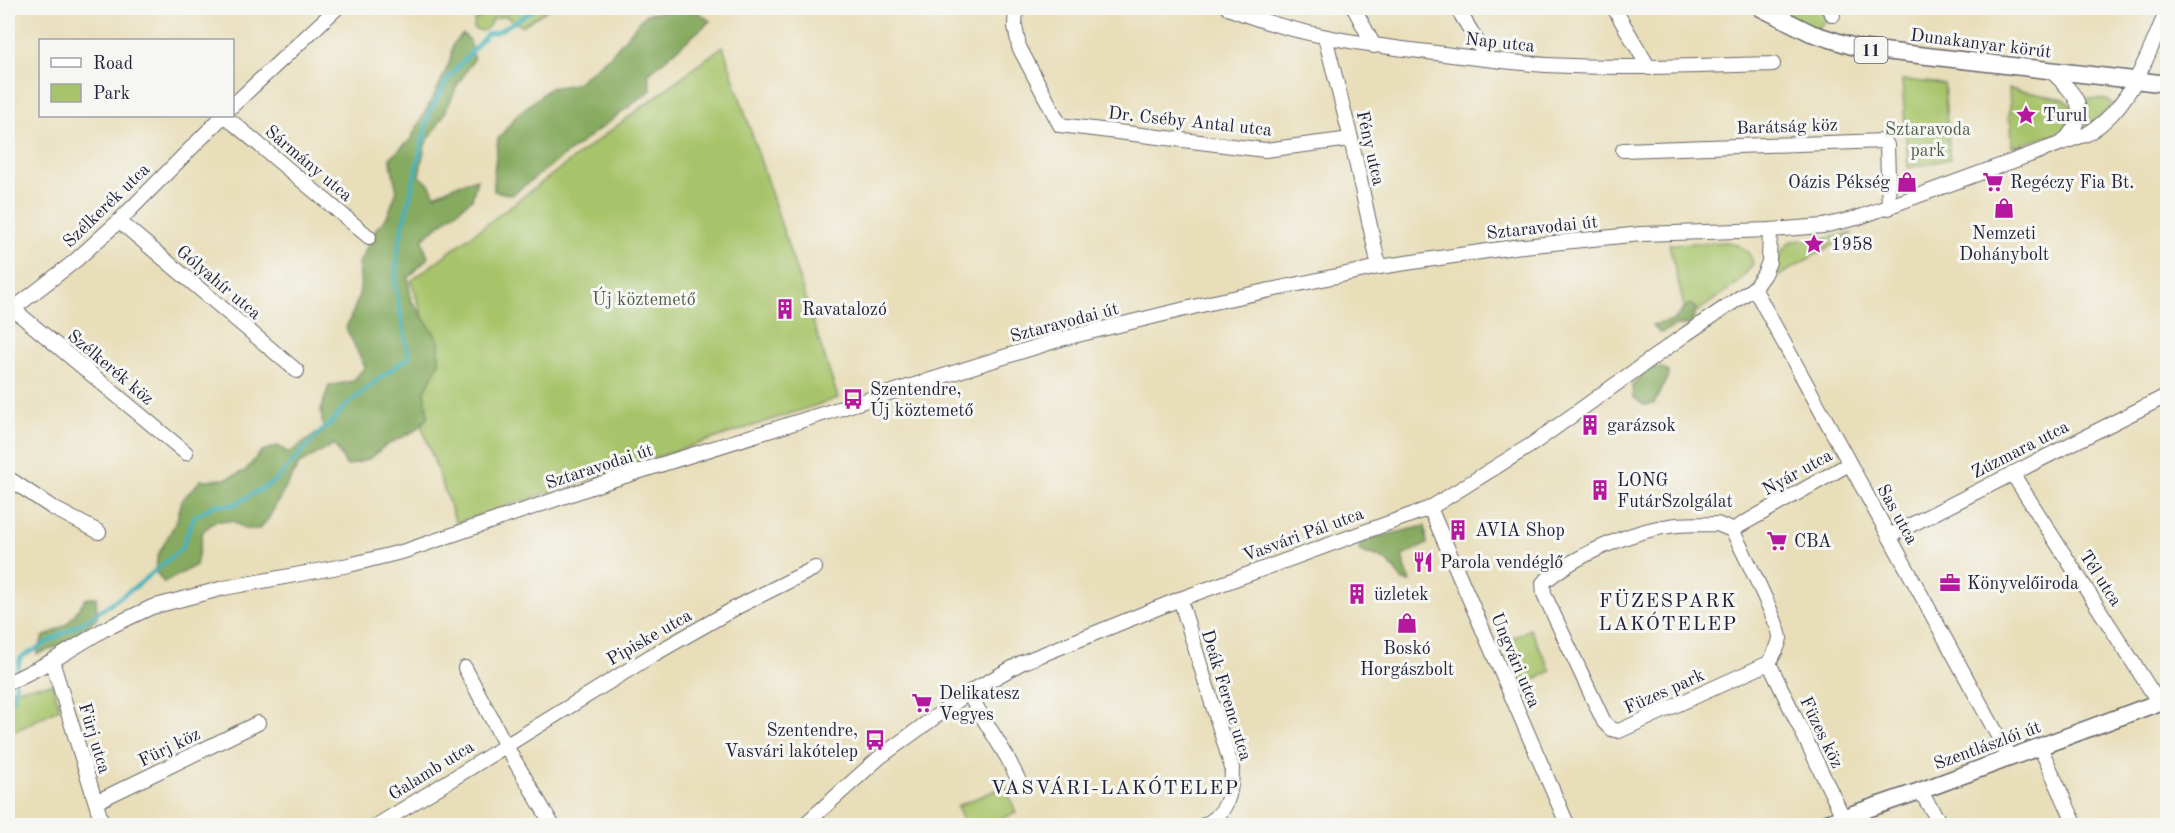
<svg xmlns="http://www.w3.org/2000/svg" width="2175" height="833" viewBox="0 0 2175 833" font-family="'Old Standard TT',serif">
<rect width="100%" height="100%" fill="#f6f6f2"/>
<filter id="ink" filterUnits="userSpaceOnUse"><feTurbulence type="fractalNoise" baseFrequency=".0167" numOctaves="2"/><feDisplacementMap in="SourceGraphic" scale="12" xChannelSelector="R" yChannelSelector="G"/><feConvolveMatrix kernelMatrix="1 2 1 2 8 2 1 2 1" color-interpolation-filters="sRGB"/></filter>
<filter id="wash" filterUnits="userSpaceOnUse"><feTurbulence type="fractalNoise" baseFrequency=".008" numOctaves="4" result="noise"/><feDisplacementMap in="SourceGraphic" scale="24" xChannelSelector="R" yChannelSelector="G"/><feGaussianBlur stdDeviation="1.35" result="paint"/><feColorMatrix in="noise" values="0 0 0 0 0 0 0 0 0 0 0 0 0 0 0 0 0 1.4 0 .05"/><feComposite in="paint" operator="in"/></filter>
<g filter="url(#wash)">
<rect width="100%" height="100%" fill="#e8deb9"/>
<!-- green -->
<g fill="#a8c46b" stroke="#657353" stroke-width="1.5">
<polygon points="517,8 550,8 522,26 505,16 493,19 488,27 482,31 474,29 475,20 496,11"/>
<polygon points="1761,8 1828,8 1833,15 1811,33"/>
<polygon points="723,46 838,398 456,523 410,393 436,356 411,281"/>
<polygon points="1902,80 1944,84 1950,159 1908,168"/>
<polygon points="2009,89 2064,99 2069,104 2074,114 2068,129 2057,134 2012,147 2011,123 2008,119 2010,111"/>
<polygon points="2082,98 2109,100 2112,104 2106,113 2086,128 2088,118"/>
<polygon points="1853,233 1774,279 1773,276 1781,252 1791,241 1822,239"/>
<path d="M1728,242C1740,246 1751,250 1753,264L1739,282L1687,319L1669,244Z"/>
<polygon points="1530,629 1551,671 1524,685 1503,643"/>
<polygon points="52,684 60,708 8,735 8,690"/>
<polygon points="1006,786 1016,813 984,825 965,825 957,806"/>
</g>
<!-- forest -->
<g fill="#86aa5f" stroke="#54664d" stroke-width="1.5">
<polygon points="693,8 710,21 648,74 651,90 512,195 494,191 494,173 498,139 518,114 550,88 575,84 610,56 646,14"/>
<path d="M463,34L470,41L474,59L458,84L444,115L425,145L419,176L429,184L435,195L459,184L477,179L472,199L422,239L428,258L408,278L411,300L439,340V363L425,391L428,417L416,430L383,447L371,458L347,466L334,444L299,464L268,519L259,529H245L233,521H216L203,531L196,565L164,583L155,570L158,555L177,520L182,500L201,480L225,479L245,471L262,451L278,446L289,453L323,429L321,410L329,386L353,381L365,367L346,328C356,304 365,291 358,265L376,229L387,217L397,191L390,158L410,140L439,86L450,61L453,44Z"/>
<polygon points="1689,304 1696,308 1692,324 1676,326 1660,333 1652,325 1673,321"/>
<polygon points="1659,367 1667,370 1669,374 1654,404 1644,405 1633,397 1632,385 1648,369"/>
<path d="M1425,526L1427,544L1402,556L1410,582L1403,581C1395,571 1390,561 1377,556C1369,553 1366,556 1359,550L1361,541Z"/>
<path d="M96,597L97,617C76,639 66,644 37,654L43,637C68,626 71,621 85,599Z"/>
</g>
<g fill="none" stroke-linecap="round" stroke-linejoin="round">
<!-- stream -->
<g stroke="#42b2bc" stroke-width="4">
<path d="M17,676L20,658L88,619L138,585L182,548L194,517L215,505H234L275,481L323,429C334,423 338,413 347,405C367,388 387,372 409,357L395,285L398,248L429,113L447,80L487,34L497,32L538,8"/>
<polyline points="8,703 13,699 16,683"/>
</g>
</g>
</g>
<g filter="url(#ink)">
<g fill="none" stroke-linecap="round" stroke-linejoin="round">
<!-- minor casing -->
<g stroke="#676467" stroke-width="16">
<g id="minor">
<polyline points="1016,8 1015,26 1019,47 1060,125 1265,150 1351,139"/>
<path d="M1228,8C1292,34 1360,44 1428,52C1467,57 1506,62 1546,65C1621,69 1697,66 1773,64"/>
<polyline points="1354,8 1374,46"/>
<polyline points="1457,8 1480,46 1485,59"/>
<polyline points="1614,8 1649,68"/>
<polyline points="1828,8 1833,15"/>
<polyline points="1325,37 1351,139 1379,267"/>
<path d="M2052,72C2077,96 2092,110 2064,141"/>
<polyline points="232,106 337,8"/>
<polyline points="225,116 369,237"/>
<polyline points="1623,150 1884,141 1887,145 1889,208"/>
<polyline points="119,221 297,371"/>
<polyline points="1754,288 2010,758"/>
<polyline points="13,309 186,453"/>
<polyline points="8,313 75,261 119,221 223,116"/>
<polyline points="2012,473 2159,703"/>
<polyline points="8,478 53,508 99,532"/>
<polyline points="1430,508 1568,826"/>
<path d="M1717,524L1732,530C1740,545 1781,628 1780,638C1779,647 1773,655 1769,663L1619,731L1611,729L1604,722L1544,594L1543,583C1572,557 1631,531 1670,526C1685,523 1701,525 1717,524Z"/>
<polyline points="1732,530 1849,464"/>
<polyline points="1889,536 2168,395"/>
<path d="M1180,599L1232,768C1232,793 1227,816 1202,826"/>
<polyline points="52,661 103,826"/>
<polyline points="1769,663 1843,817"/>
<polyline points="465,668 506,746 553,826"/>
<path d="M8,683L52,661L103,630L152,607L224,588L349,565L405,551L615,479L1061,339L1214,302L1379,267L1514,247L1641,234L1770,230L1823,226L1857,218L2087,134C2132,107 2148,54 2168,8"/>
<polyline points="968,693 1007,757 1021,785"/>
<polyline points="2040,747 2076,826"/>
<polyline points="1920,791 1942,826"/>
<polyline points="96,802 258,723"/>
<polyline points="376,826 651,656 739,606 815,568"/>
<polyline points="803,826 880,757 968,693 1021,663 1180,599 1430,508 1531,445 1686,334 1754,288 1764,274 1769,262 1770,230"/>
</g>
</g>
<!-- major casing -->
<g stroke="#676467" stroke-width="19">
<g id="major">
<polyline points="1761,8 1811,33 1858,48 2168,84"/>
<polyline points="1818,826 1920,791 2168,699"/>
</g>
</g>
<!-- minor -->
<use href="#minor" stroke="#fff" stroke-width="14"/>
<!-- major -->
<use href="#major" stroke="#fff" stroke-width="16"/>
</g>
</g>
<!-- icons -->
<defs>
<g id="sight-bare" transform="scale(1.62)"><path d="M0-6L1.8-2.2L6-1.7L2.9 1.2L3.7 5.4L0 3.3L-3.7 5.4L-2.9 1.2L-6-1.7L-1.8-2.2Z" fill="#b5179e" stroke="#f6f6f2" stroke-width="2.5" paint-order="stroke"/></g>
<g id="shop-bare" transform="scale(1.62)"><path d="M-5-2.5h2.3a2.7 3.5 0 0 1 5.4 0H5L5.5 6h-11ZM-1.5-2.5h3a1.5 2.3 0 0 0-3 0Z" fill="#b5179e" stroke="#f6f6f2" stroke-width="2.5" paint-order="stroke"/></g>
<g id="supermarket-bare" transform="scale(1.62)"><path d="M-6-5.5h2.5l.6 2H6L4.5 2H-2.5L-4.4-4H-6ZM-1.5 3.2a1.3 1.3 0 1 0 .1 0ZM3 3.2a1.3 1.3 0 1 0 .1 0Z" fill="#b5179e" stroke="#f6f6f2" stroke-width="2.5" paint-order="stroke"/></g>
<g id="building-bare" transform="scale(1.62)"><path d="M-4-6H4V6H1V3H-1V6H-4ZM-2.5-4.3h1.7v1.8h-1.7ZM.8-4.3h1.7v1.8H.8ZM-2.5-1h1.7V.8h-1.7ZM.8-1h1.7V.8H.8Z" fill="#b5179e" stroke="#f6f6f2" stroke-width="2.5" paint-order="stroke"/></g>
<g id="bus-bare" transform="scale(1.62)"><path d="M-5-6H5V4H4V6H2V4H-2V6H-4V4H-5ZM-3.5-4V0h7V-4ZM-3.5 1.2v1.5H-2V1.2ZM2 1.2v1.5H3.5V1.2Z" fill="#b5179e" stroke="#f6f6f2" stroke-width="2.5" paint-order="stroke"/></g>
<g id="restaurant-bare" transform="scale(1.62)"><path d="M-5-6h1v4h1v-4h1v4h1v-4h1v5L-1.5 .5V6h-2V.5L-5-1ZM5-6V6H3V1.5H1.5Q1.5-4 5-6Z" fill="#b5179e" stroke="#f6f6f2" stroke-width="2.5" paint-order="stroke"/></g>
<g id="office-bare" transform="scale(1.62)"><path d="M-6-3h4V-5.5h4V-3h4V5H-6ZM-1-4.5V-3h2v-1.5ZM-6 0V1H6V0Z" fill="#b5179e" stroke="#f6f6f2" stroke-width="2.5" paint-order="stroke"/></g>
</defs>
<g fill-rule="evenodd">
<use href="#sight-bare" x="2026" y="115"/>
<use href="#shop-bare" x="1907" y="182"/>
<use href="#supermarket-bare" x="1993" y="182"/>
<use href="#shop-bare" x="2004" y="208"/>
<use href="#sight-bare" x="1814" y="244"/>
<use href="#building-bare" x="785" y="309"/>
<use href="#bus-bare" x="853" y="399"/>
<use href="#building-bare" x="1590" y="425"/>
<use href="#building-bare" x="1600" y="490"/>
<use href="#building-bare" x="1458" y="530"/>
<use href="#supermarket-bare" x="1777" y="541"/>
<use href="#restaurant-bare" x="1423" y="562"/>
<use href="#office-bare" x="1950" y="583"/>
<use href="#building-bare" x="1357" y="594"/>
<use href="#shop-bare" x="1407" y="623"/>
<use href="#supermarket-bare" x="922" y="703"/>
<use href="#bus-bare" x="875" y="740"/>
</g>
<g text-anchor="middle" stroke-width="6" stroke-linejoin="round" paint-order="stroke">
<!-- shield labels -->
<rect fill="#f6f6f2" stroke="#626272" stroke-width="1.5" x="1854.5" y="37" width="33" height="26" rx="4.5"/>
<g font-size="16" font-weight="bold" fill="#22223b">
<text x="1871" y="56">11</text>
</g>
<!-- street labels -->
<g font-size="18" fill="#22223b" stroke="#f6f6f2">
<text transform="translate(1500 42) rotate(6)" y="6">Nap utca</text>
<text transform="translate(1981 43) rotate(7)" y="6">Dunakanyar körút</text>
<text transform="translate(1190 121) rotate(6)" y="6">Dr. Cséby Antal utca</text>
<text transform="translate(1787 126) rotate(-2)" y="6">Barátság köz</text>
<text transform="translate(1371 148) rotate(77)" y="6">Fény utca</text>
<text transform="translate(309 163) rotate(40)" y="6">Sármány utca</text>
<text transform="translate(106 205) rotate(-44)" y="6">Szélkerék utca</text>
<text transform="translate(1542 227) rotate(-6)" y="6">Sztaravodai út</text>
<text transform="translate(219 282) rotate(40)" y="6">Gólyahír utca</text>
<text transform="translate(1064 322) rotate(-15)" y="6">Sztaravodai út</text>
<text transform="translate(111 367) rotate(40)" y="6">Szélkerék köz</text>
<text transform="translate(2020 449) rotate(-27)" y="6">Zúzmara utca</text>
<text transform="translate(599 466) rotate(-18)" y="6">Sztaravodai út</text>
<text transform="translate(1797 472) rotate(-29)" y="6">Nyár utca</text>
<text transform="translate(1898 514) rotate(61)" y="6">Sas utca</text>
<text transform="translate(1303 534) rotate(-20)" y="6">Vasvári Pál utca</text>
<text transform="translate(2101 578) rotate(57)" y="6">Tél utca</text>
<text transform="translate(649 637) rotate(-30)" y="6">Pipiske utca</text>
<text transform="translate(1516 660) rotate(67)" y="6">Ungvári utca</text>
<text transform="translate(1664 691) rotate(-24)" y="6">Füzes park</text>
<text transform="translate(1227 695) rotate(73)" y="6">Deák Ferenc utca</text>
<text transform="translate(1822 732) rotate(64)" y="6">Füzes köz</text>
<text transform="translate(95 738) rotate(73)" y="6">Fürj utca</text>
<text transform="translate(1987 745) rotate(-20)" y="6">Szentlászlói út</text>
<text transform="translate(169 747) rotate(-26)" y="6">Fürj köz</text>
<text transform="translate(431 770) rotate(-32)" y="6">Galamb utca</text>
</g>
<!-- poi labels -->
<g font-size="18" fill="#22223b" stroke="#f6f6f2" text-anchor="start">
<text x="2043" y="121">Turul</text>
<text x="1890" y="188" text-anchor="end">Oázis Pékség</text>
<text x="2010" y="188">Regéczy Fia Bt.</text>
<text x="2004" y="239" text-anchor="middle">Nemzeti<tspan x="2004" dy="21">Dohánybolt</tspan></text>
<text x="1831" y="250">1958</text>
<text x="802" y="315">Ravatalozó</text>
<text x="870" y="395">Szentendre,<tspan x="870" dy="21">Új köztemető</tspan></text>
<text x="1607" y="431">garázsok</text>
<text x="1617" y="486">LONG<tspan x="1617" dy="21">FutárSzolgálat</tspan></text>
<text x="1475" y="536">AVIA Shop</text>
<text x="1794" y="547">CBA</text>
<text x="1440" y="568">Parola vendéglő</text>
<text x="1967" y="589">Könyvelőiroda</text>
<text x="1374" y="600">üzletek</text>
<text x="1407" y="654" text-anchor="middle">Boskó<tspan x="1407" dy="21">Horgászbolt</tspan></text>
<text x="939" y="699">Delikatesz<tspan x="939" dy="21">Vegyes</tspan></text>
<text x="858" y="736" text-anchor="end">Szentendre,<tspan x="858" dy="21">Vasvári lakótelep</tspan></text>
</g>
<!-- park labels -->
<g font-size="18" fill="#515b4c" stroke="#f6f6f2">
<text x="1928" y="135">Sztaravoda<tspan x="1928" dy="21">park</tspan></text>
<text x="644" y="305">Új köztemető</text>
</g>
<!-- neighbourhood labels -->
<g font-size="20" letter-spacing="1.5" fill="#22223b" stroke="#f6f6f2">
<text x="1668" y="607">FÜZESPARK<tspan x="1668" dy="23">LAKÓTELEP</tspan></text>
<text x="1115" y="794">VASVÁRI-LAKÓTELEP</text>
</g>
</g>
<!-- margin -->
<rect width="2175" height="833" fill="none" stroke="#f6f6f2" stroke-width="30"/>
<!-- legend -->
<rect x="39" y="39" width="195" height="78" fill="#f6f6f2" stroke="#a1a1a9" stroke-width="1.5"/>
<rect x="51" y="58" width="30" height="9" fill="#ffffff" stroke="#a1a1a9" stroke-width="1.5"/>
<text x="93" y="69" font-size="18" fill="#22223b">Road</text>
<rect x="51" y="84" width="30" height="18" fill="#a8c46b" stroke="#a1a1a9" stroke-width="1.5"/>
<text x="93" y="99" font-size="18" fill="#22223b">Park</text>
</svg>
